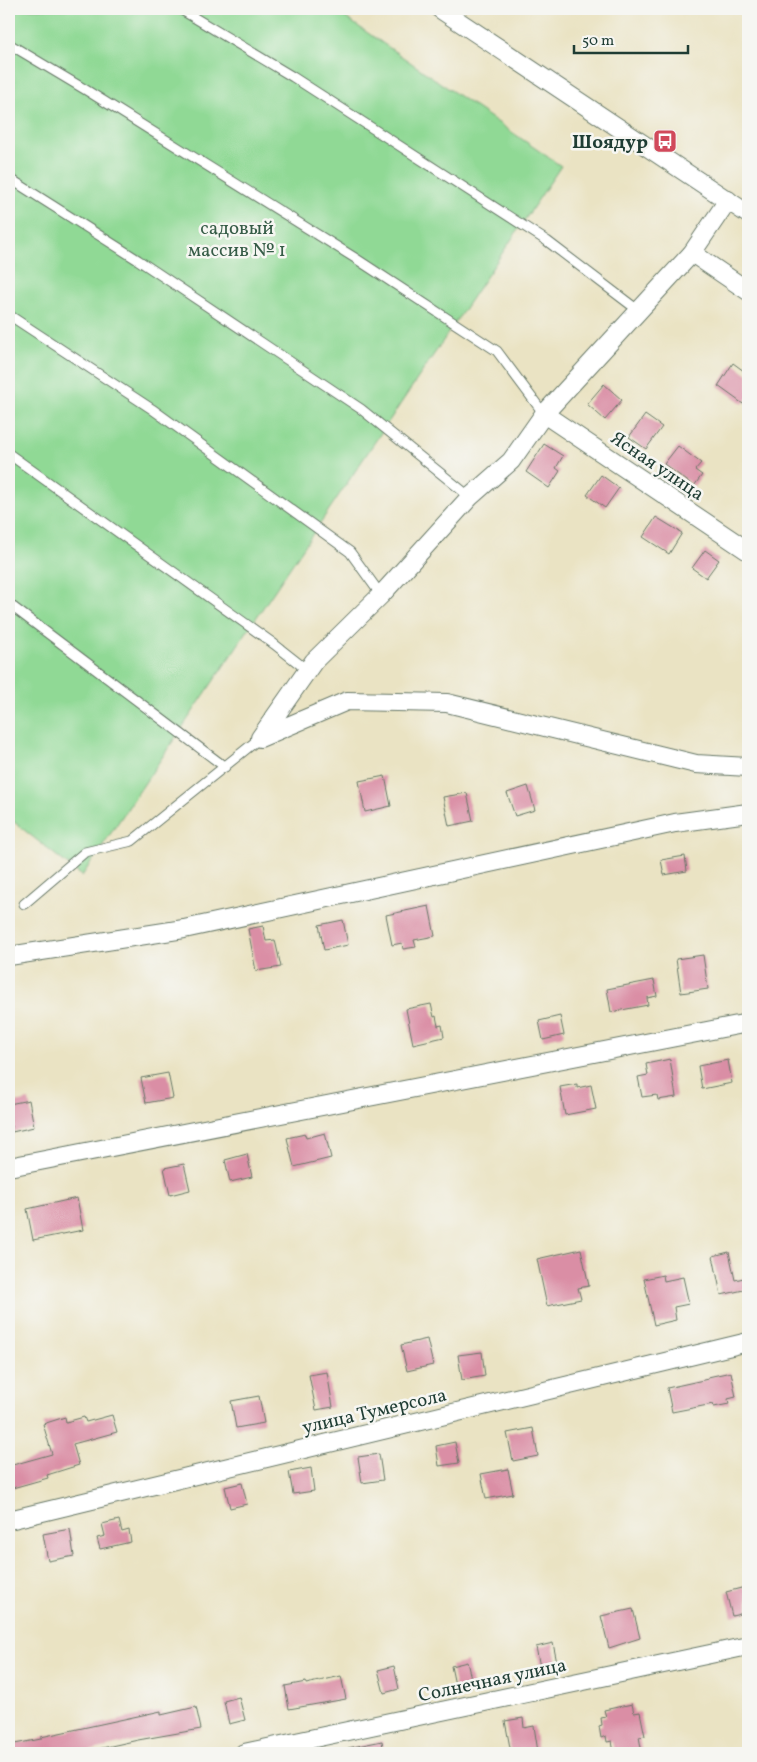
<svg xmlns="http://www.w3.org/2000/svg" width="757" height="1762" viewBox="0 0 757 1762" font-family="Vollkorn,serif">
<rect width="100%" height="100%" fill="#f6f6f2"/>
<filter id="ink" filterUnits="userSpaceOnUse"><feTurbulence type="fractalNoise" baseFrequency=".02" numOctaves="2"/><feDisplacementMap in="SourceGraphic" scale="10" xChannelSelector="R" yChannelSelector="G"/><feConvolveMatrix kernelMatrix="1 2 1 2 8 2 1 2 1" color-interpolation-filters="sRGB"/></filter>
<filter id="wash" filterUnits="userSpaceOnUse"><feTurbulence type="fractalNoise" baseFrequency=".0096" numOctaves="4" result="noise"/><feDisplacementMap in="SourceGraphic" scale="20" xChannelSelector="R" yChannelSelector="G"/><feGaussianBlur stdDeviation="1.12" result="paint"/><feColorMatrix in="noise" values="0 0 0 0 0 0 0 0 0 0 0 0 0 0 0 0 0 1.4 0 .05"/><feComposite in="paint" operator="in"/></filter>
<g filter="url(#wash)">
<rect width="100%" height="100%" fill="#eae3c3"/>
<!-- green -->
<polygon fill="#90d995" stroke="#588b64" points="9,9 333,9 561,166 82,876 9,818"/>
<g id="blocks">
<!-- building -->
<g fill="#da8ea5">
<polygon points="733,363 748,374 748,397 743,404 718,386"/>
<polygon points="604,384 622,400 605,420 587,404"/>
<polygon points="645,415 662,427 646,449 629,437"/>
<polygon points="544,444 563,456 556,468 560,471 549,488 526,472"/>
<polygon points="678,446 701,463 695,470 702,475 694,486 664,464"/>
<polygon points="601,475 619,488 605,508 587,495"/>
<polygon points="656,517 682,533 669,554 643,537"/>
<polygon points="705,550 719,560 706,578 692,568"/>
<polygon points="385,776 391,806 365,812 359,781"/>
<polygon points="528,786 535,810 515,816 507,793"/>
<polygon points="467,793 473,821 449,826 443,797"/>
<polygon points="685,856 687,871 664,875 661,860"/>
<polygon points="429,906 435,936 414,940 416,947 403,949 402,943 392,945 386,915"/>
<polygon points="343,920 348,945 324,950 319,925"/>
<polygon points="263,926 266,941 275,940 281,967 256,971 248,929"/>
<polygon points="703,955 708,989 681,993 676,959"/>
<polygon points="654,980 657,996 647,998 648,1005 611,1012 607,989"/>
<polygon points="431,1004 434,1017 436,1016 438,1026 442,1025 444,1037 413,1044 406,1009"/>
<polygon points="560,1016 564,1035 543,1040 539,1021"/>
<polygon points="670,1059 676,1097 658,1100 657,1095 642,1097 638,1077 648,1075 646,1064"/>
<polygon points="728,1060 732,1083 702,1089 698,1066"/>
<polygon points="168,1073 173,1098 146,1103 141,1078"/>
<polygon points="577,1084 577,1088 591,1085 596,1109 565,1115 560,1087"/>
<polygon points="29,1100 34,1127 12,1132 9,1104"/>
<polygon points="325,1133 331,1158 294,1167 287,1138 305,1134 306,1138"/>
<polygon points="247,1154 252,1177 230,1182 225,1160"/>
<polygon points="184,1164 190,1190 170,1195 164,1168"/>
<polygon points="77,1198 83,1230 33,1240 27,1209"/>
<polygon points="581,1249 589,1286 578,1288 581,1299 547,1306 537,1259"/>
<polygon points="729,1252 735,1280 748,1277 748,1289 721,1295 713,1256"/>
<polygon points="663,1275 664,1281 683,1277 689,1304 674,1307 676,1320 654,1325 644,1279"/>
<polygon points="427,1339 433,1365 407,1371 401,1345"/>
<polygon points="482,1352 485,1376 462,1380 458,1355"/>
<polygon points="327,1372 333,1407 316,1410 309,1375"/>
<polygon points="731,1372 736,1397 728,1399 729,1404 714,1407 713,1404 672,1412 667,1388 708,1379 708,1377"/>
<polygon points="259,1396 264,1423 236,1428 231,1401"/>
<polygon points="112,1415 117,1432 73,1444 79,1465 47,1475 48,1478 9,1489 9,1466 52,1454 43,1424 65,1417 66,1422 84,1417 86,1422"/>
<polygon points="533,1428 538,1456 513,1461 507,1433"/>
<polygon points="455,1442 459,1463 439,1466 436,1446"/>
<polygon points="379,1454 383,1480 362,1483 358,1457"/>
<polygon points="311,1468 314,1491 293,1494 289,1472"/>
<polygon points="508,1469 513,1494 486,1499 481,1474"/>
<polygon points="242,1483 247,1504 230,1508 225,1487"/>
<polygon points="119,1520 122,1532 129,1530 131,1542 100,1549 97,1538 105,1536 102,1524"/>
<polygon points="70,1529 74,1556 48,1561 43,1534"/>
<polygon points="745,1587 748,1601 748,1612 732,1616 726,1592"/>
<polygon points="633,1609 640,1638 609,1648 601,1616"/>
<polygon points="553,1643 558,1668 541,1672 536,1647"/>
<polygon points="467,1662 473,1686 456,1690 451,1666"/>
<polygon points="394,1666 399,1689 384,1693 378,1670"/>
<polygon points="341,1676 346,1699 289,1709 285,1686 306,1682 306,1684"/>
<polygon points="239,1697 245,1720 229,1724 224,1701"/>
<polygon points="632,1704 634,1713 640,1712 645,1736 639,1737 642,1753 614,1753 612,1741 607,1742 606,1736 601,1738 599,1726 602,1725 601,1718 606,1717 604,1710"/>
<polygon points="196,1707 201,1729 138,1740 80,1753 9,1753 9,1745 41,1739 41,1737 161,1711 161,1715"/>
<polygon points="523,1718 524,1728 534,1726 538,1752 511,1753 505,1721"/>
<polygon points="382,1741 384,1753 349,1753 348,1748"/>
</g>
</g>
</g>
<g filter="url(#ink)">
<use href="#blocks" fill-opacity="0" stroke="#676" stroke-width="1"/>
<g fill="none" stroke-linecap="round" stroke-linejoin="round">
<!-- lane casing -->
<g stroke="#676" stroke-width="11">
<g id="lane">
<polyline points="180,9 293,77 547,241 639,311"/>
<polyline points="9,44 86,90 355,258 497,351 544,414"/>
<polyline points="9,178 138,260 361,409 470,497"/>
<polyline points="9,315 152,409 350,552 381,595"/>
<polyline points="9,454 274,644 307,670"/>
<polyline points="9,604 225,767"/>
<polyline points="24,904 85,852 132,841 260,738"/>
</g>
</g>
<!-- street casing -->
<g stroke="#676" stroke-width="20">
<g id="street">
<polyline points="440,9 748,214"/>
<polyline points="728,200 692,253 544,414 511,461 470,497 381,595 314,661 260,738 347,701 447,703 696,764 748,767"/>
<polyline points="692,253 748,291"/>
<polyline points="544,414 748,551"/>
<polyline points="9,956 184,929 675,823 748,813"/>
<polyline points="9,1167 748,1023"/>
<polyline points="9,1520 748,1342"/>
<polyline points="244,1753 748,1646"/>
</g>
</g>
<!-- lane -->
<use href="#lane" stroke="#fff" stroke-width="9"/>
<!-- street -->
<use href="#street" stroke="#fff" stroke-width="18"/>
</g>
</g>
<!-- icons -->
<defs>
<g id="bus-square" transform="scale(1.25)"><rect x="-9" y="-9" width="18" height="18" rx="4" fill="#d1495b" stroke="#f6f6f2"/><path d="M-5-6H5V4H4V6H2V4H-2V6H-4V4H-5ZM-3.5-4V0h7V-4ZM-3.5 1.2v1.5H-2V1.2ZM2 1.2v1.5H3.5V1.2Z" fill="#fff"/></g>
</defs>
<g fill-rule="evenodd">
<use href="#bus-square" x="665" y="141"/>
</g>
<g text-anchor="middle" stroke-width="5" stroke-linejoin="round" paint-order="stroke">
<!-- poi labels -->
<g font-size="19" font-weight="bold" fill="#1f3d34" stroke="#f6f6f2" text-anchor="end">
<text x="648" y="148">Шоядур</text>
</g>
<!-- park labels -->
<g font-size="19" fill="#365c47" stroke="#f6f6f2">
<text x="237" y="234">садовый<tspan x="237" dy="22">массив № 1</tspan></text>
</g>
<!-- street labels -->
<g font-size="19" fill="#1f3d34" stroke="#f6f6f2">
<text transform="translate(658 465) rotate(34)" y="7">Ясная улица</text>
<text transform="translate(374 1410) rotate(-13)" y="7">улица Тумерсола</text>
<text transform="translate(492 1679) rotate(-12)" y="7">Солнечная улица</text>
</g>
</g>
<!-- margin -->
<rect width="757" height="1762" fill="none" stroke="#f6f6f2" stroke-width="30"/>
<!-- scale -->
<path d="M574 45v8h114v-8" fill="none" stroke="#1f3d34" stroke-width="2.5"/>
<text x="582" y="45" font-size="15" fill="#1f3d34" stroke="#f6f6f2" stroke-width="4" paint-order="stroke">50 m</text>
</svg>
